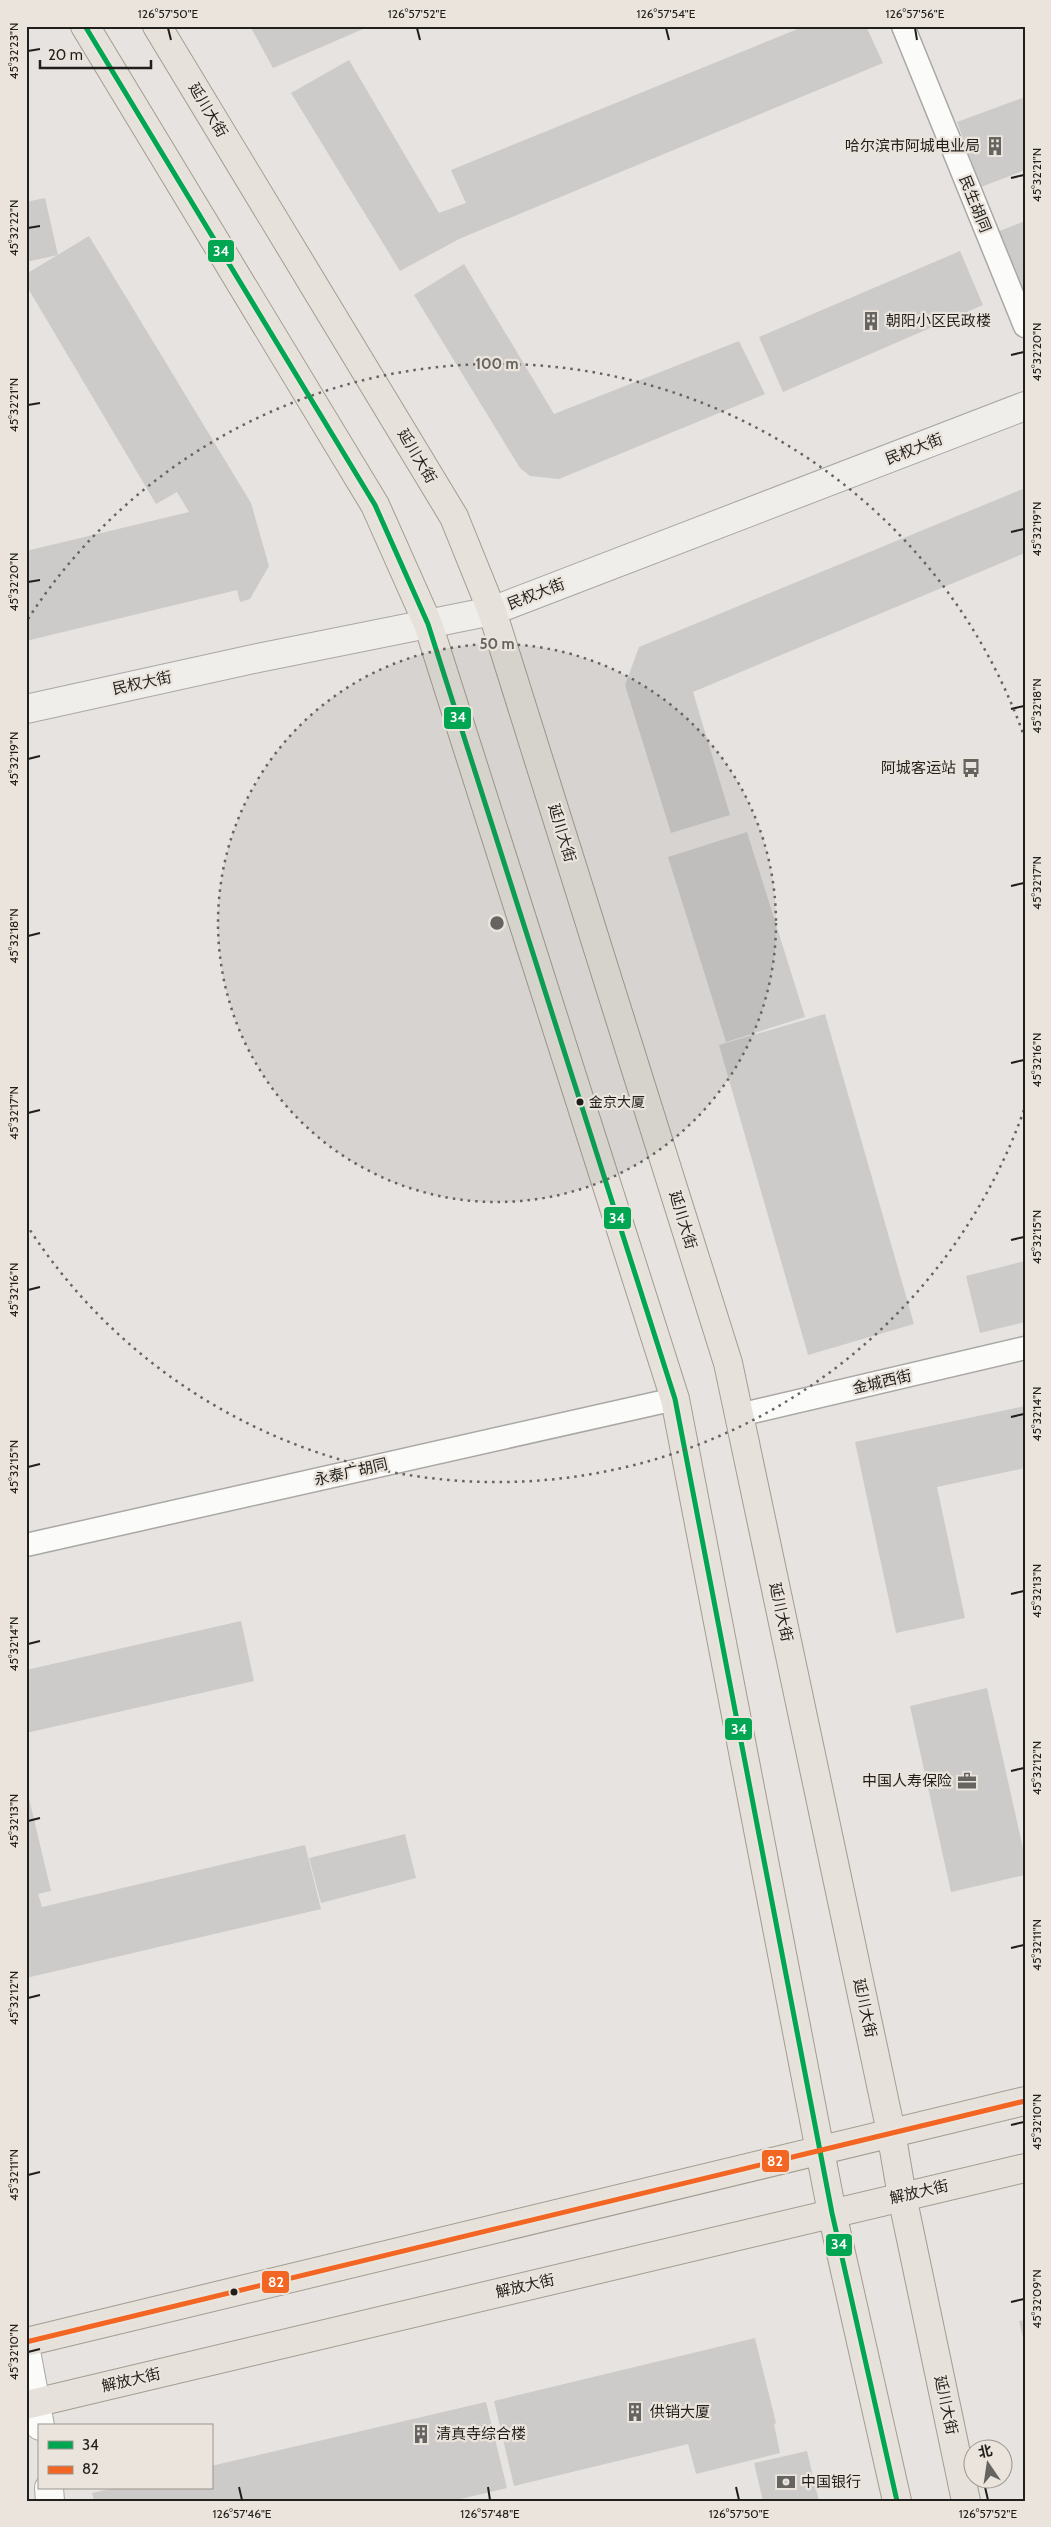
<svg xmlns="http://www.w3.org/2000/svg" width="1051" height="2527" viewBox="0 0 1051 2527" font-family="Cabin,'Noto Sans SC',sans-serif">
<rect width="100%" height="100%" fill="#e6e3e0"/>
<!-- building -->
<g fill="#cdcbc9">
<polygon points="250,26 370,26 273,68"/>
<polygon points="805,26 866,26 883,63 459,239 400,271 291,93 349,60 439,213 466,203 451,170"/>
<polygon points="1025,97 1025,170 981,187 957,122"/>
<polygon points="45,198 58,255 26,262 26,202"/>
<polygon points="1025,221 1025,296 997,232"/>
<polygon points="89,236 251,503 269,566 250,599 240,602 237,590 26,641 26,551 189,512 177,492 156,504 26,285 26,274"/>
<polygon points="960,251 983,305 783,392 759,337"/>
<polygon points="464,264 554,414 739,341 765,394 559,479 530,476 520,468 414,295"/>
<polygon points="1025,488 1025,553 693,692 730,815 671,833 625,685 639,647"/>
<polygon points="747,832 805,1017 726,1042 668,857"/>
<polygon points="825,1014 914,1324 808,1355 719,1045"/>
<polygon points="1025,1261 1025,1322 980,1333 966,1276"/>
<polygon points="1025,1406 1025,1468 937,1487 965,1618 896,1633 855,1442"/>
<polygon points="241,1621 254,1681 26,1733 26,1670"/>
<polygon points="987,1688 1025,1857 1025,1875 951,1892 910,1706"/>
<polygon points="27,1790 51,1891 38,1894 42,1907 305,1845 321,1909 26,1978"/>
<polygon points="405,1834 416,1878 321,1903 309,1858"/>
<polygon points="1025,2320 1025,2342 1024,2342 1019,2321"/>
<polygon points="755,2338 776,2423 774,2424 780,2453 696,2474 688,2444 514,2486 494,2401"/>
<polygon points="486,2402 507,2488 452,2501 94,2501 92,2493 114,2488 211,2488 211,2466"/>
<polygon points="807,2451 819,2501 763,2501 754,2463"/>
</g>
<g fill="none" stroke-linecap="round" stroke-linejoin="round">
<!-- lane casing -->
<g stroke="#aaa8a5" stroke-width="25">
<g id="lane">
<polyline points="903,26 1025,326"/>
<polyline points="739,1415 1025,1348"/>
<polyline points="26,1545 675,1399"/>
</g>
</g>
<!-- street casing -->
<g stroke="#aaa8a5" stroke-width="30">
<g id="street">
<polyline points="26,2351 40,2426"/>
<polyline points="49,2488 50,2501"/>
</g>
</g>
<!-- secondary casing -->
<g stroke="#aaa8a5" stroke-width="30">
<polyline id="secondary" points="26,709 258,658 492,611 1025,406"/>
</g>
<!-- primary casing -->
<g stroke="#a39c8f" stroke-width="30">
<g id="primary">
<polyline points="85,26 375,505 428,624 675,1399 832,2213 897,2501"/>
<polyline points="157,26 454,517 492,611 728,1363 891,2132 902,2196 966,2501"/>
<polyline points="26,2342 1025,2101"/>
<polyline points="26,2405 1025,2168"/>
</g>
</g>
<!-- lane -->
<use href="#lane" stroke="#fbfbfa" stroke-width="22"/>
<!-- street -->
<use href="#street" stroke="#fbfbfa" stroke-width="28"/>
<!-- secondary -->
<use href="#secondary" stroke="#f0eeeb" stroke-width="28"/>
<!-- primary -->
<use href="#primary" stroke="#e6e2db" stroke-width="28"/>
<!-- bus-1 casing -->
<g stroke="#eae4dc" stroke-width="9">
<polyline id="bus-1" points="85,26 375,505 428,624 675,1399 832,2213 897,2501"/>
</g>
<!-- bus-2 casing -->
<g stroke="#eae4dc" stroke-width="9">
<polyline id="bus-2" points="26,2342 1025,2101"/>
</g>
<!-- bus-1 -->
<use href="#bus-1" stroke="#00a651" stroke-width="5"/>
<!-- bus-2 -->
<use href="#bus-2" stroke="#f26522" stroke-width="5"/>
</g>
<!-- ticks -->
<path fill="none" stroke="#211f1c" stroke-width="2" d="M168,28L171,40M417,28L420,40M666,28L669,40M915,28L917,40M28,51L40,49M1011,178L1024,175M28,228L40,226M1011,355L1024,352M28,405L40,403M1011,532L1024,529M28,582L40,580M1011,709L1024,706M28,759L40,756M1011,886L1024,883M28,936L40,933M1011,1063L1024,1060M28,1113L40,1110M1011,1240L1024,1237M28,1290L40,1287M1011,1417L1024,1414M28,1467L40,1464M1011,1594L1024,1591M28,1644L40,1641M1011,1771L1024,1768M28,1821L40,1818M1011,1948L1024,1945M28,1998L40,1995M1011,2125L1024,2122M28,2175L40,2172M1011,2302L1024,2299M28,2352L40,2349M239,2487L242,2500M488,2487L490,2500M736,2487L739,2500M985,2487L988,2500"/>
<!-- distance rings -->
<circle cx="497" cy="923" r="279" fill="#666461" fill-opacity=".12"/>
<g fill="none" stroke="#666461" stroke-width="2.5" stroke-dasharray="2.5 5">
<circle cx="497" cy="923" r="279"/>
<path d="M1024 1110A559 559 0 0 1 28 1227M28 619A559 559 0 0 1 1024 736"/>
</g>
<!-- icons -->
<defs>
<g id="building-bare" transform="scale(1.5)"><path d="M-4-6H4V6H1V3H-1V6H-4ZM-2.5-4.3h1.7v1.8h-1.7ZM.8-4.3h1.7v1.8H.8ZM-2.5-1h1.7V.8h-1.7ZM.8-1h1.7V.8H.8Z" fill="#666461" stroke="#eae4dc" stroke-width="2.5" paint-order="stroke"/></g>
<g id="bus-bare" transform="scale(1.5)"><path d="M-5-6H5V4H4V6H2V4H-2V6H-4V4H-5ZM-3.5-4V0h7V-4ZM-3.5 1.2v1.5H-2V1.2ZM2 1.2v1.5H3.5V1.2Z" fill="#666461" stroke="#eae4dc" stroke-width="2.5" paint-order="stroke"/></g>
<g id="office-bare" transform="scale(1.5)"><path d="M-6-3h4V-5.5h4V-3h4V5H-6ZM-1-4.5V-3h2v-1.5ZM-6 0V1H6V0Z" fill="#666461" stroke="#eae4dc" stroke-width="2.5" paint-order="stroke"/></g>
<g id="bank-bare" transform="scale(1.5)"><path d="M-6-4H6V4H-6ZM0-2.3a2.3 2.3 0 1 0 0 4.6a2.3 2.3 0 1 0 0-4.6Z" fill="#666461" stroke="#eae4dc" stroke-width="2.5" paint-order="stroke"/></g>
</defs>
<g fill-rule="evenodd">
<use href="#building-bare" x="995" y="146"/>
<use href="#building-bare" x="871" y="321"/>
<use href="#bus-bare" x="971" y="768"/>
<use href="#office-bare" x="967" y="1781"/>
<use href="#building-bare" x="635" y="2412"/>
<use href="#building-bare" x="421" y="2434"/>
<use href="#bank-bare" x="786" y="2482"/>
</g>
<!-- markers -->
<g fill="#211f1c" stroke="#eae4dc" stroke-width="2">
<circle cx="580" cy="1102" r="4.5"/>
<circle cx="234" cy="2292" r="4.5"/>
</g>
<g text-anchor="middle" stroke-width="4.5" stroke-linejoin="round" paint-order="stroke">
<!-- bus labels -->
<g font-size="14" fill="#211f1c" stroke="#eae4dc" text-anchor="start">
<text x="589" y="1107">金京大厦</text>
</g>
<!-- street labels -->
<g font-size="15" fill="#211f1c" stroke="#eae4dc">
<text transform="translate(208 110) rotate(59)" y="5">延川大街</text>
<text transform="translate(975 204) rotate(68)" y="5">民生胡同</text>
<text transform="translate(914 449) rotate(-21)" y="5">民权大街</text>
<text transform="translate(417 456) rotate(59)" y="5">延川大街</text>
<text transform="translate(536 594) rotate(-21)" y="5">民权大街</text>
<text transform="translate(142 683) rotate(-12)" y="5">民权大街</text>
<text transform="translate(562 833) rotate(73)" y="5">延川大街</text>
<text transform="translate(683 1220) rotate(73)" y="5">延川大街</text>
<text transform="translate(882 1382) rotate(-13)" y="5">金城西街</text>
<text transform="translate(351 1472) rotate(-13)" y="5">永泰广胡同</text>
<text transform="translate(781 1612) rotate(78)" y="5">延川大街</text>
<text transform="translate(865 2008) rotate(78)" y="5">延川大街</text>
<text transform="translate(919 2192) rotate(-13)" y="5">解放大街</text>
<text transform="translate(525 2286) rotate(-13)" y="5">解放大街</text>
<text transform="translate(131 2380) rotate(-13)" y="5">解放大街</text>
<text transform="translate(946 2405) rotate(78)" y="5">延川大街</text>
</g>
<!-- poi labels -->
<g font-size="15" fill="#211f1c" stroke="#eae4dc" text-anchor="start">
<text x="980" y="151" text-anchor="end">哈尔滨市阿城电业局</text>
<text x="886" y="326">朝阳小区民政楼</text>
<text x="956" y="773" text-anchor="end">阿城客运站</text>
<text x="952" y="1786" text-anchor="end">中国人寿保险</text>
<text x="650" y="2417">供销大厦</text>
<text x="436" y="2439">清真寺综合楼</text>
<text x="801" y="2487">中国银行</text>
</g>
</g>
<circle cx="497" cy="923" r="8" fill="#666461" stroke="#eae4dc" stroke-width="2.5"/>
<g font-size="15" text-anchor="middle" font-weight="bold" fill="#666461" stroke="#eae4dc" stroke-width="4.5" stroke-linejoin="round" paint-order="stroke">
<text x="497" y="369">100 m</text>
<text x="497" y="649">50 m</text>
</g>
<g stroke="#eae4dc" stroke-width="2">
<rect x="207" y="239" width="28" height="24" rx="5" fill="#00a651"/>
<rect x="443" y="706" width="29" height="24" rx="5" fill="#00a651"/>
<rect x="603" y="1206" width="29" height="24" rx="5" fill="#00a651"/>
<rect x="724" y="1717" width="29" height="24" rx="5" fill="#00a651"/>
<rect x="761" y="2149" width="29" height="24" rx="5" fill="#f26522"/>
<rect x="825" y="2233" width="28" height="24" rx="5" fill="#00a651"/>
<rect x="261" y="2270" width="29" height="24" rx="5" fill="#f26522"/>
</g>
<g font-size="14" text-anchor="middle" font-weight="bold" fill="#fff">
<text x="221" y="256">34</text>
<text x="458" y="722">34</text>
<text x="617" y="1223">34</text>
<text x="739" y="1734">34</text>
<text x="775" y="2166">82</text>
<text x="839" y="2249">34</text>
<text x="276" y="2287">82</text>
</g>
<!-- border -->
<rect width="1051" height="2527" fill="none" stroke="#eae4dc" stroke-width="55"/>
<!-- legend -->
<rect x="38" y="2424" width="175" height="65" fill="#eae4dc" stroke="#9a958f"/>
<rect x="48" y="2441" width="25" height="8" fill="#00a651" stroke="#9a958f"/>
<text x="82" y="2450" font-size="15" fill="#211f1c">34</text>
<rect x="48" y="2466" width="25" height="8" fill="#f26522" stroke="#9a958f"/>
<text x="82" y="2474" font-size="15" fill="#211f1c">82</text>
<!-- north arrow -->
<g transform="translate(988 2464) rotate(347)"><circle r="24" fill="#eae4dc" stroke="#9a958f"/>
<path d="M0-4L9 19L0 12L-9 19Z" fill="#666461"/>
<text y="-8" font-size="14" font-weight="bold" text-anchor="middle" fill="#211f1c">北</text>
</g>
<!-- scale -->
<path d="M40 60v8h111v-8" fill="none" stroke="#211f1c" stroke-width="2.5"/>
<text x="48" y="60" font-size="15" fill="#211f1c" stroke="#eae4dc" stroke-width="4" paint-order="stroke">20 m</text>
<rect x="28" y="28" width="996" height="2472" fill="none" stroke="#211f1c" stroke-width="2"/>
<g font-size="12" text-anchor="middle" fill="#211f1c">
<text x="168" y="18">126°57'50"E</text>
<text x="417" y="18">126°57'52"E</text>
<text x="666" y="18">126°57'54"E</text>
<text x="915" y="18">126°57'56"E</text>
<text transform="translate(14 51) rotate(-90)" y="4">45°32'23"N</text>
<text transform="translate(1037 175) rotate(-90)" y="4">45°32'21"N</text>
<text transform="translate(14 228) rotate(-90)" y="4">45°32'22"N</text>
<text transform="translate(1037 352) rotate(-90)" y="4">45°32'20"N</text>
<text transform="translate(14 405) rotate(-90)" y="4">45°32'21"N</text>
<text transform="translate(1037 529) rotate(-90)" y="4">45°32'19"N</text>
<text transform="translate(14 582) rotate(-90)" y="4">45°32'20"N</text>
<text transform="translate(1037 706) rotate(-90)" y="4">45°32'18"N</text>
<text transform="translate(14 759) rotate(-90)" y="4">45°32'19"N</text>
<text transform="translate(1037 883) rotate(-90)" y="4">45°32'17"N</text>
<text transform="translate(14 936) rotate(-90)" y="4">45°32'18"N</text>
<text transform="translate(1037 1060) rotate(-90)" y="4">45°32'16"N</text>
<text transform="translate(14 1113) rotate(-90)" y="4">45°32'17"N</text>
<text transform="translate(1037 1237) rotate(-90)" y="4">45°32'15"N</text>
<text transform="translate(14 1290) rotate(-90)" y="4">45°32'16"N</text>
<text transform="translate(1037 1414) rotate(-90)" y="4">45°32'14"N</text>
<text transform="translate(14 1467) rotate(-90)" y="4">45°32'15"N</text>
<text transform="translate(1037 1591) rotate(-90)" y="4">45°32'13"N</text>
<text transform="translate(14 1644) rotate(-90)" y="4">45°32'14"N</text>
<text transform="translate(1037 1768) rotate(-90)" y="4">45°32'12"N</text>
<text transform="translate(14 1821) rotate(-90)" y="4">45°32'13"N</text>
<text transform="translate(1037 1945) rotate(-90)" y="4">45°32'11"N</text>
<text transform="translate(14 1998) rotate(-90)" y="4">45°32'12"N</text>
<text transform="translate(1037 2122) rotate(-90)" y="4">45°32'10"N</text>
<text transform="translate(14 2175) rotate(-90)" y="4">45°32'11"N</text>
<text transform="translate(1037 2299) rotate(-90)" y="4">45°32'09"N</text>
<text transform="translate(14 2352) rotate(-90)" y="4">45°32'10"N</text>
<text x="242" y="2518">126°57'46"E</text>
<text x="490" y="2518">126°57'48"E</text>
<text x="739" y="2518">126°57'50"E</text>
<text x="988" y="2518">126°57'52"E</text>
</g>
</svg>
